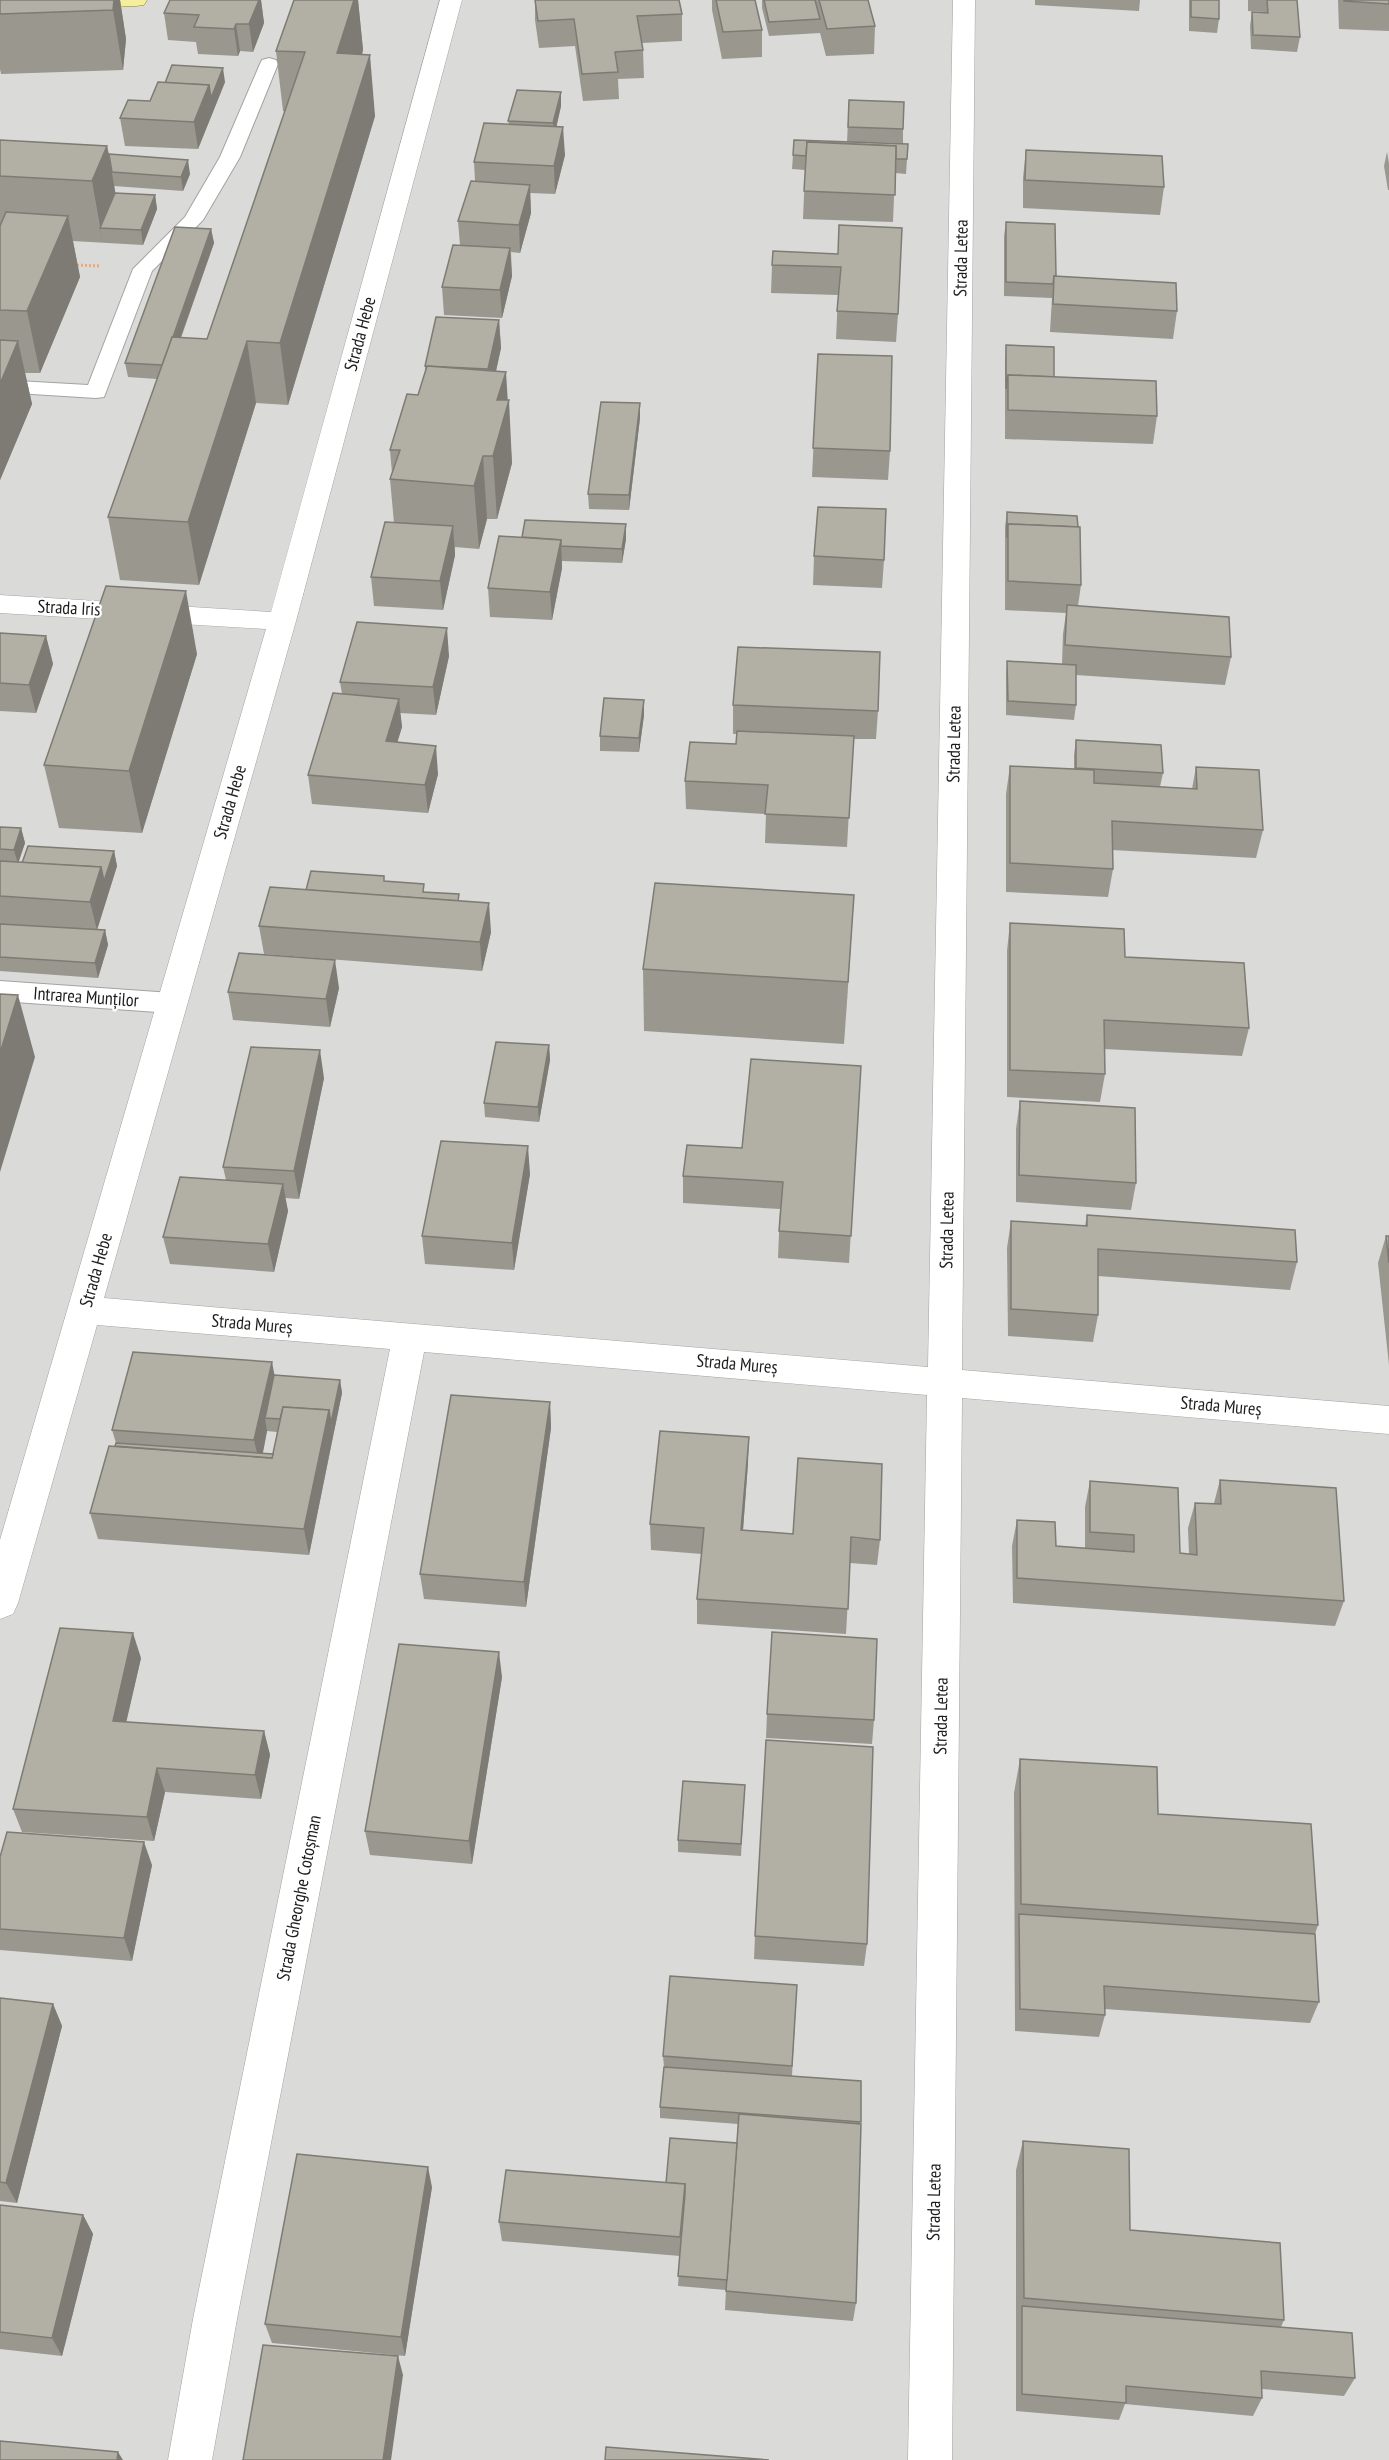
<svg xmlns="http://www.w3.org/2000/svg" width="1389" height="2460" viewBox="0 0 1389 2460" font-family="'PT Sans Narrow',sans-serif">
<rect width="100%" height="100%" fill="#edede2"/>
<!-- residential -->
<rect fill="#dadad9" x="0" y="0" width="1389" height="2460"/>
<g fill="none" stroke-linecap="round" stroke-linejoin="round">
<!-- lane casing -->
<g stroke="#a3a3a3" stroke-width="2">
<g id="lane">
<polygon points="269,58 276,60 278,64 240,157 203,220 152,271 104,397 96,398 0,392 0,380 88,385 133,269 185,217 220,157 260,64 262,60"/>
<polygon points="0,981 172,993 181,996 185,1003 181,1010 172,1013 0,1001"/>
</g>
</g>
<!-- street casing -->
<g stroke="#a3a3a3" stroke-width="1">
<polygon id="street" points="440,0 462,0 296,621 104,1298 928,1367 953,0 975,0 962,1370 1389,1406 1389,1434 962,1398 952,2460 908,2460 927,1395 424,1352 237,2319 212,2460 168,2460 193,2319 390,1349 97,1325 18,1603 13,1614 0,1619 0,1540 266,629 0,613 0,595 271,612"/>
</g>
<!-- primary casing -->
<g stroke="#8c8c08" stroke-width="1">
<polygon id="primary" points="0,0 147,0 144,5 136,6 0,11"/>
</g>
<!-- path -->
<polyline stroke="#f2a76f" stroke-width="3" stroke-dasharray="2 2" stroke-linecap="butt" points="73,265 101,266"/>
<!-- lane -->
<use href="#lane" fill="#fff" fill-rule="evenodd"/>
<!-- street -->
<use href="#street" fill="#fff" fill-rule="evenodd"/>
<!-- primary -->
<use href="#primary" fill="#f6ed9e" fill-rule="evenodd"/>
</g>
<!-- wall -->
<g fill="#99978e" fill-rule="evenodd">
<polygon points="0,0 120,0 126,39 123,70 1,74 0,69"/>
<polygon points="261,0 264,23 253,52 240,51 238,56 198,54 196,42 168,40 164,13"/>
<polygon points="294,0 358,0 363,50 362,55 375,116 288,405 256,403 199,585 120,580 108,517 157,379 128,377 125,363 211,229 214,243 181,338 207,339 285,112 283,111 276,51"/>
<polygon points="535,0 679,0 682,14 682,41 642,43 643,50 644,78 618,79 619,99 583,101 575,46 539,48 535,20"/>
<polygon points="712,0 755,0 762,30 762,57 722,59 712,10"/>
<polygon points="762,0 868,0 875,26 874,54 826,56 820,33 769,36 762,8"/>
<polygon points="1035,0 1140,0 1139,11 1035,5"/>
<polygon points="1189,0 1219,0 1219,19 1217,33 1189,31"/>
<polygon points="1248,0 1297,0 1300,37 1297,52 1251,49 1250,26 1252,12 1265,13 1265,12 1248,11"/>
<polygon points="1338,0 1389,0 1389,31 1339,29"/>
<polygon points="225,82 198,149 125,146 120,118 150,101"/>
<polygon points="849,100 903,129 903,143 847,142"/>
<polygon points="561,106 556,127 565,155 555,194 530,193 531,213 520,253 511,252 512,276 502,318 444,315 442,287 460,245 458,221 475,181 474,162 509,124 508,121"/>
<polygon points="0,140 107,146 109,154 190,174 183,191 114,186 115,193 155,195 157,209 143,245 73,241 80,277 40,373 25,373 32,404 0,480"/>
<polygon points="908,144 906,174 895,173 893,222 803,219 805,170 792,169 793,155"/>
<polygon points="1026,150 1164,187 1160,215 1023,208 1023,178"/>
<polygon points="1387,152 1389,163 1389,190 1388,190 1384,166"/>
<polygon points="1006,222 1056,276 1177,311 1173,339 1050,332 1052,298 1004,296 1004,236"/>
<polygon points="838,254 898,314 896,342 836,339 838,295 771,293 772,265"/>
<polygon points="499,320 501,348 496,371 507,400 512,463 497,519 487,519 479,549 455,547 455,555 443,610 374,606 371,577 394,523 390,479 392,473 390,450 418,395 425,372 425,366"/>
<polygon points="1006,345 1054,377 1157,416 1153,444 1005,439 1005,360"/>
<polygon points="818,354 890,451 888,480 812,477"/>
<polygon points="640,418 629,510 589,509 588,494"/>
<polygon points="1007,512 1081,585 1078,606 1231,657 1225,685 1076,675 1076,705 1074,720 1006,715 1006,675 1007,661 1062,664 1063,634 1066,613 1005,610 1005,527"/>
<polygon points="626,524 626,539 622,563 562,561 562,568 552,620 490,617 488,588 522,537"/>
<polygon points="814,556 884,560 882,588 813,585"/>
<polygon points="0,633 46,636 53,664 36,713 0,711"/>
<polygon points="197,654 142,833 59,828 44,765"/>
<polygon points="449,656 436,715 400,713 402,727 397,742 438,774 428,813 312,804 308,775 342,694 340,682"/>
<polygon points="733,705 878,711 876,739 853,739 847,847 765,843 766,814 686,809 685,781 736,744 737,734 733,734"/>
<polygon points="644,715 639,752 600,751 600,736"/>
<polygon points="1076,740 1163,773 1160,787 1192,789 1196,767 1263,830 1256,858 1112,850 1113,869 1108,897 1006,892 1006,794 1010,766 1074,769 1074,755"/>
<polygon points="0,827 21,828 25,843 18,862 114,851 117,866 97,930 105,930 108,945 98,978 0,971"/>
<polygon points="385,881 460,901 491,932 482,971 264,954 259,926 306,890"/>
<polygon points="854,895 844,1044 644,1031 643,969"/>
<polygon points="1010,923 1125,957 1249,1028 1242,1056 1104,1049 1105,1074 1100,1102 1007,1097 1007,951"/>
<polygon points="339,988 330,1027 233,1020 228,992"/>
<polygon points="549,1045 550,1060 539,1122 485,1117 484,1103"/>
<polygon points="861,1066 849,1263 778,1258 780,1209 683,1203 683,1176 742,1148"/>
<polygon points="324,1078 299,1199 285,1198 288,1211 274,1272 170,1264 163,1237 226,1180 223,1167"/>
<polygon points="1020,1101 1136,1183 1131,1210 1016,1202 1016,1129"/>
<polygon points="530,1174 514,1270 425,1264 422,1236"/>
<polygon points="1087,1215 1297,1262 1290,1290 1098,1276 1098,1315 1093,1342 1008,1336 1007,1248 1011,1221 1085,1226"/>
<polygon points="1386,1236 1389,1236 1389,1365 1378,1263"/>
<path d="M274,1375L340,1380L342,1393L309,1555L98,1539L90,1513L115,1446L116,1443L112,1430ZM267,1431L277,1432L273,1454L263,1453Z"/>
<polygon points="550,1402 551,1428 526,1607 424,1599 420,1574"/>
<polygon points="748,1463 743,1530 880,1540 877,1565 850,1563 846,1634 697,1624 697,1599 702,1554 651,1550 650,1524"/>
<polygon points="1220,1480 1344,1601 1335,1626 1013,1603 1012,1546 1017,1520 1056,1546 1085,1548 1085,1507 1090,1481 1180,1553 1189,1554 1188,1528 1195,1503 1214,1503"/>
<polygon points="141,1658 126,1722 264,1731 270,1755 261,1799 165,1792 154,1841 22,1832 13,1809"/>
<polygon points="502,1677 472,1864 370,1855 365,1831"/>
<polygon points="767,1714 874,1720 872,1744 766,1738"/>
<polygon points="1020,1759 1158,1814 1318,1925 1315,1934 1319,2002 1310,2023 1105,2009 1105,2015 1099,2037 1015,2031 1014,1793"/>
<polygon points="745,1785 741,1856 678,1852 678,1840"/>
<polygon points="0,1857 152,1865 132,1961 0,1950"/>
<polygon points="755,1936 867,1944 864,1966 754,1959"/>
<polygon points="797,1985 792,2076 861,2081 856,2303 853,2321 725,2310 726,2290 678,2286 680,2256 502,2241 499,2222 666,2183 737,2143 738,2124 660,2118 660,2107 664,2067 663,2056"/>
<polygon points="0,1998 53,2004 62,2026 17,2203 0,2201"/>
<polygon points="1023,2141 1130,2230 1284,2320 1281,2327 1355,2378 1344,2396 1262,2389 1262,2398 1253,2416 1125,2404 1119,2420 1016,2411 1016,2170"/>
<polygon points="432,2187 405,2356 272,2343 265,2324"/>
<polygon points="0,2205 83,2215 93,2234 62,2356 0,2349"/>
</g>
<!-- shaded-wall -->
<g fill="#7d7b74">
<polygon points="114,0 120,0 126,39 123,70 113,10"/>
<polygon points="259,0 261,0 264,23 253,52 249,24"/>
<polygon points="354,0 358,0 363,50 343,114 337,53"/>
<polygon points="236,24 240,51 238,56 234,29"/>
<polygon points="370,55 375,116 288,405 280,343"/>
<polygon points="223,68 225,82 198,149 194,122 209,85"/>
<polygon points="561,92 561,106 554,138 553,123"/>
<polygon points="563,127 565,155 555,194 554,166"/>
<polygon points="107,146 118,207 100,228 103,243 92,181"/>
<polygon points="188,160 190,174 183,191 181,177"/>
<polygon points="530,185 531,213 520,253 519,225"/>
<polygon points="155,195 157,209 143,245 141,230"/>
<polygon points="68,216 80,277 40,373 27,311"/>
<polygon points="211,229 214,243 166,379 164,365"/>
<polygon points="510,248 512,276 502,318 500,290"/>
<polygon points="499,320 501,348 490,398 488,369"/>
<polygon points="18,341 32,404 0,480 0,384"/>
<polygon points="247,341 256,403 199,585 188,522"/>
<polygon points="506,372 508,404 509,400 512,463 497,519 493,456 497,400"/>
<polygon points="640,403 640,418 629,510 629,495"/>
<polygon points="483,456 487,519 479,549 474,486"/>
<polygon points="626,524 626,539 622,563 622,549"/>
<polygon points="453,526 455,555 443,610 440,581"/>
<polygon points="561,540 562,568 552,620 550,592"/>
<polygon points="186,591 197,654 142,833 129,771"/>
<polygon points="447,628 449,656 436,715 433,687"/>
<polygon points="46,636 53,664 36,713 29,685"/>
<polygon points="399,699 402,727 389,770 386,741"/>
<polygon points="644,700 644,715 639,752 639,738"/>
<polygon points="436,746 438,774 428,813 425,785"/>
<polygon points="21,828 25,843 18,864 14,850"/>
<polygon points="114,851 117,866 97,930 90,902 101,867"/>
<polygon points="854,895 850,957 844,1044 848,982"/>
<polygon points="489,903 491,932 482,971 480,942"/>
<polygon points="105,930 108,945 98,978 95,963"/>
<polygon points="335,960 339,988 330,1027 326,999"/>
<polygon points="18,995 35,1057 0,1172 0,1053"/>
<polygon points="549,1045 550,1060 539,1122 538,1107"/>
<polygon points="320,1050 324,1078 299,1199 294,1171"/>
<polygon points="528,1146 530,1174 514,1270 512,1243"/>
<polygon points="283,1184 288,1211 274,1272 268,1244"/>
<polygon points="272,1362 277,1388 265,1418 267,1431 260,1466 254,1440"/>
<polygon points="340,1380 342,1393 333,1436 331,1423"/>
<polygon points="550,1402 551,1428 526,1607 524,1582"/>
<polygon points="329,1410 333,1436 309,1555 304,1529"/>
<polygon points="749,1437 748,1463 741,1556 741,1530"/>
<polygon points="133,1633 141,1658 121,1745 113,1721"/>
<polygon points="499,1652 502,1677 472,1864 469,1841"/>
<polygon points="264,1731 270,1755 261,1799 255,1775"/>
<polygon points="157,1768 165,1792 154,1841 147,1817"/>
<polygon points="144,1842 152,1865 132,1961 124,1938"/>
<polygon points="53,2004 62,2026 17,2203 6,2183"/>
<polygon points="428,2167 432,2187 405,2356 401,2337"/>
<polygon points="83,2215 93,2234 62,2356 52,2338"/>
<polygon points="398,2356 403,2375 391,2460 383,2460"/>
<polygon points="118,2452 123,2460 117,2460"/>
</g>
<!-- building -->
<g fill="#b2b0a5" stroke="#7d7b74" stroke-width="1.5">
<polygon points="0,0 114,0 113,10 0,14"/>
<polygon points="170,0 259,0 249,24 236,24 234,29 194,27 199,15 164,13"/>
<polygon points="294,0 354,0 337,53 370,55 280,343 247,341 188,522 108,517 172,337 207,339 305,52 276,51"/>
<polygon points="535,0 679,0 682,14 637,16 643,50 615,52 618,72 582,74 574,19 538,21"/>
<polygon points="716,0 755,0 762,30 723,32"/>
<polygon points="764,0 815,0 820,19 769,22"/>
<polygon points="819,0 868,0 875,26 827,29"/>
<polygon points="1191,0 1219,0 1219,19 1191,17"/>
<polygon points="1267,0 1297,0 1300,37 1253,35 1252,12 1268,13"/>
<polygon points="1344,0 1389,0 1389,4 1344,1"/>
<polygon points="172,65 223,68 211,98 209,85 165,83"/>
<polygon points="158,82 209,85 194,122 120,118 128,100 150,101"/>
<polygon points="517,90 561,92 553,123 508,121"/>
<polygon points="849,100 904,102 903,129 848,127"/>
<polygon points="484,123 563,127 554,166 474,162"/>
<polygon points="0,140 107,146 92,181 0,176"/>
<polygon points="794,140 908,144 907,159 896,159 896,146 807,142 806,156 793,155"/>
<polygon points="807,142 896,146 895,195 804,191"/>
<polygon points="1026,150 1162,156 1164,187 1025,180"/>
<polygon points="109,154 188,160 181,177 112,172"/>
<polygon points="471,181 530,185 519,225 458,221"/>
<polygon points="115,193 155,195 141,230 100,228"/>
<polygon points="6,212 68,216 27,311 0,310 0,226"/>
<polygon points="1006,222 1055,224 1056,276 1054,276 1053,284 1006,282"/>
<polygon points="839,225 902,228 898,314 837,311 841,267 772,265 773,251 838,254"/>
<polygon points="175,227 211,229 173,337 172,337 162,365 125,363"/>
<polygon points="453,245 510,248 500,290 442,287"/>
<polygon points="1054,276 1176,283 1177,311 1053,304"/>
<polygon points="436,317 499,320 488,369 425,366"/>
<polygon points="0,340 18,341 0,384"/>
<polygon points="1006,345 1054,347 1054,377 1008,375 1006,389"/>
<polygon points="818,354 892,356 890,451 813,448"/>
<polygon points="427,366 506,372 497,400 509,400 493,456 483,456 474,486 390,479 400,450 390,450 407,394 418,395"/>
<polygon points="1008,375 1156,381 1157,416 1008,410"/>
<polygon points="601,402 640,403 629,495 588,494"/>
<polygon points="818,507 886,509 884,560 814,556"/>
<polygon points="1007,512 1077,516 1078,527 1008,524 1007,538"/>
<polygon points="525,520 626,524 622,549 561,546 561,540 522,537"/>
<polygon points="385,522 453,526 440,581 371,577"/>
<polygon points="1008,524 1080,527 1081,585 1008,581"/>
<polygon points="499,536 561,540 550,592 488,588"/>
<polygon points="106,586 186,591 129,771 44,765"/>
<polygon points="1067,605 1229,617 1231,657 1065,645"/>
<polygon points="357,622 447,628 433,687 340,682"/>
<polygon points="0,633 46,636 29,685 0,683"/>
<polygon points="738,647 880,652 878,711 733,705"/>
<polygon points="1007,661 1076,665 1076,705 1008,701"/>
<polygon points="333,693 399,699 386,741 436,746 425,785 308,775"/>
<polygon points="604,698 644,700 639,738 600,736"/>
<polygon points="737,731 854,736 849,818 765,814 768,785 685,781 690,742 736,744"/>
<polygon points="1076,740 1161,745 1163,773 1076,768"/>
<polygon points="1010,766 1094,770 1094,783 1197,789 1196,767 1259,770 1263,830 1112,821 1113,869 1010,863"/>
<polygon points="0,827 21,828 14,850 0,849"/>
<polygon points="28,846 114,851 104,881 101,867 22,863"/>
<polygon points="0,861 101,867 90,902 0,896"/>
<polygon points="311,871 384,876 384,881 424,884 423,892 459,894 458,901 306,890"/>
<polygon points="655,883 854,895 848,982 643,969"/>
<polygon points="270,887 489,903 480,942 259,926"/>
<polygon points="1010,923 1124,929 1125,957 1244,963 1249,1028 1104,1020 1105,1074 1010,1070"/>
<polygon points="0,924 105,930 95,963 0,957"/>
<polygon points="239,953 335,960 326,999 228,992"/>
<polygon points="0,994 18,995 0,1053"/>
<polygon points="496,1042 549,1045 538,1107 484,1103"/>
<polygon points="251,1047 320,1050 294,1171 223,1167"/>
<polygon points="751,1059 861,1066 851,1236 779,1231 783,1182 683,1176 687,1145 742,1148"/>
<polygon points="1020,1101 1135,1108 1136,1183 1019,1175"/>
<polygon points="441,1141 528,1146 512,1243 422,1236"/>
<polygon points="180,1177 283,1184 268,1244 163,1237"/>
<polygon points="1087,1215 1295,1230 1297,1262 1098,1249 1098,1315 1011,1309 1011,1221 1087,1226"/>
<polygon points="1386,1236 1389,1236 1389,1263"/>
<polygon points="133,1352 272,1362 254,1440 112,1430"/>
<polygon points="274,1375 340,1380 331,1423 329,1410 283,1407 280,1419 265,1418"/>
<polygon points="451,1395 550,1402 524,1582 420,1574"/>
<polygon points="283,1407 329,1410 304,1529 90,1513 109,1446 272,1458"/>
<polygon points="660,1431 749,1437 741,1530 793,1534 798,1458 882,1464 880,1540 851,1537 848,1609 697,1599 704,1528 650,1524"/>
<polygon points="116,1443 273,1454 272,1458 115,1446"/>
<polygon points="1220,1480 1336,1488 1344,1601 1017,1578 1017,1520 1055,1522 1056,1546 1134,1552 1134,1535 1090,1532 1090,1481 1178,1488 1180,1553 1197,1555 1195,1503 1221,1504"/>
<polygon points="60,1628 133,1633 113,1721 264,1731 255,1775 157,1768 147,1817 13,1809"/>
<polygon points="772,1632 877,1639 874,1720 767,1714"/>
<polygon points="399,1644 499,1652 469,1841 365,1831"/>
<polygon points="766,1740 873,1747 867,1944 755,1936"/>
<polygon points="1020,1759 1157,1767 1158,1814 1311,1824 1318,1925 1021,1904"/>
<polygon points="683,1781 745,1785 741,1844 678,1840"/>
<polygon points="7,1832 144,1842 124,1938 0,1929 0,1857"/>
<polygon points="1019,1914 1315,1934 1319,2002 1104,1986 1105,2015 1020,2009"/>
<polygon points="670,1976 797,1985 792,2066 663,2056"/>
<polygon points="0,1998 53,2004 6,2183 0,2182"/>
<polygon points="664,2067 861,2081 861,2122 660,2107"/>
<polygon points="739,2114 861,2124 856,2303 726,2291"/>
<polygon points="670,2138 737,2143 727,2280 678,2276 685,2194 685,2184 666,2183"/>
<polygon points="1023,2141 1129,2149 1130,2230 1280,2243 1284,2320 1024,2298"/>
<polygon points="297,2154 428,2167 401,2337 265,2324"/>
<polygon points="506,2170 685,2184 680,2237 499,2222"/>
<polygon points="0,2205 83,2215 52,2338 0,2332"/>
<polygon points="1022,2306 1352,2333 1355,2378 1261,2371 1262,2398 1126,2386 1126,2403 1022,2394"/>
<polygon points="263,2345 398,2356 383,2460 243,2460"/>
<polygon points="0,2441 118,2452 117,2460 0,2460"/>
<polygon points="606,2447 769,2460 605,2460"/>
</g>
<g text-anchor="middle" stroke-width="4.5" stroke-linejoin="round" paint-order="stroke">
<!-- street labels -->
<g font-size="18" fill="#1c1c1c" stroke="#fff">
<text transform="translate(961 258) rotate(-89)" y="6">Strada Letea</text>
<text transform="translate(360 334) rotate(-75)" y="6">Strada Hebe</text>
<text transform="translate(69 608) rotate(3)" y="6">Strada Iris</text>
<text transform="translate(954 744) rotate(-89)" y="6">Strada Letea</text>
<text transform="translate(230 802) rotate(-74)" y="6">Strada Hebe</text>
<text transform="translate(86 997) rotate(4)" y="6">Intrarea Munților</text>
<text transform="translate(947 1230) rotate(-89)" y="6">Strada Letea</text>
<text transform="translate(96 1270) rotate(-74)" y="6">Strada Hebe</text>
<text transform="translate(252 1324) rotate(5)" y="6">Strada Mureș</text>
<text transform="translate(737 1364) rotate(5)" y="6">Strada Mureș</text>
<text transform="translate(1221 1406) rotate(5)" y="6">Strada Mureș</text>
<text transform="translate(941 1716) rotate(-89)" y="6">Strada Letea</text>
<text transform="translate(299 1898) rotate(-79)" y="6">Strada Gheorghe Cotoșman</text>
<text transform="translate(934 2202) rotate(-89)" y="6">Strada Letea</text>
</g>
</g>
</svg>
